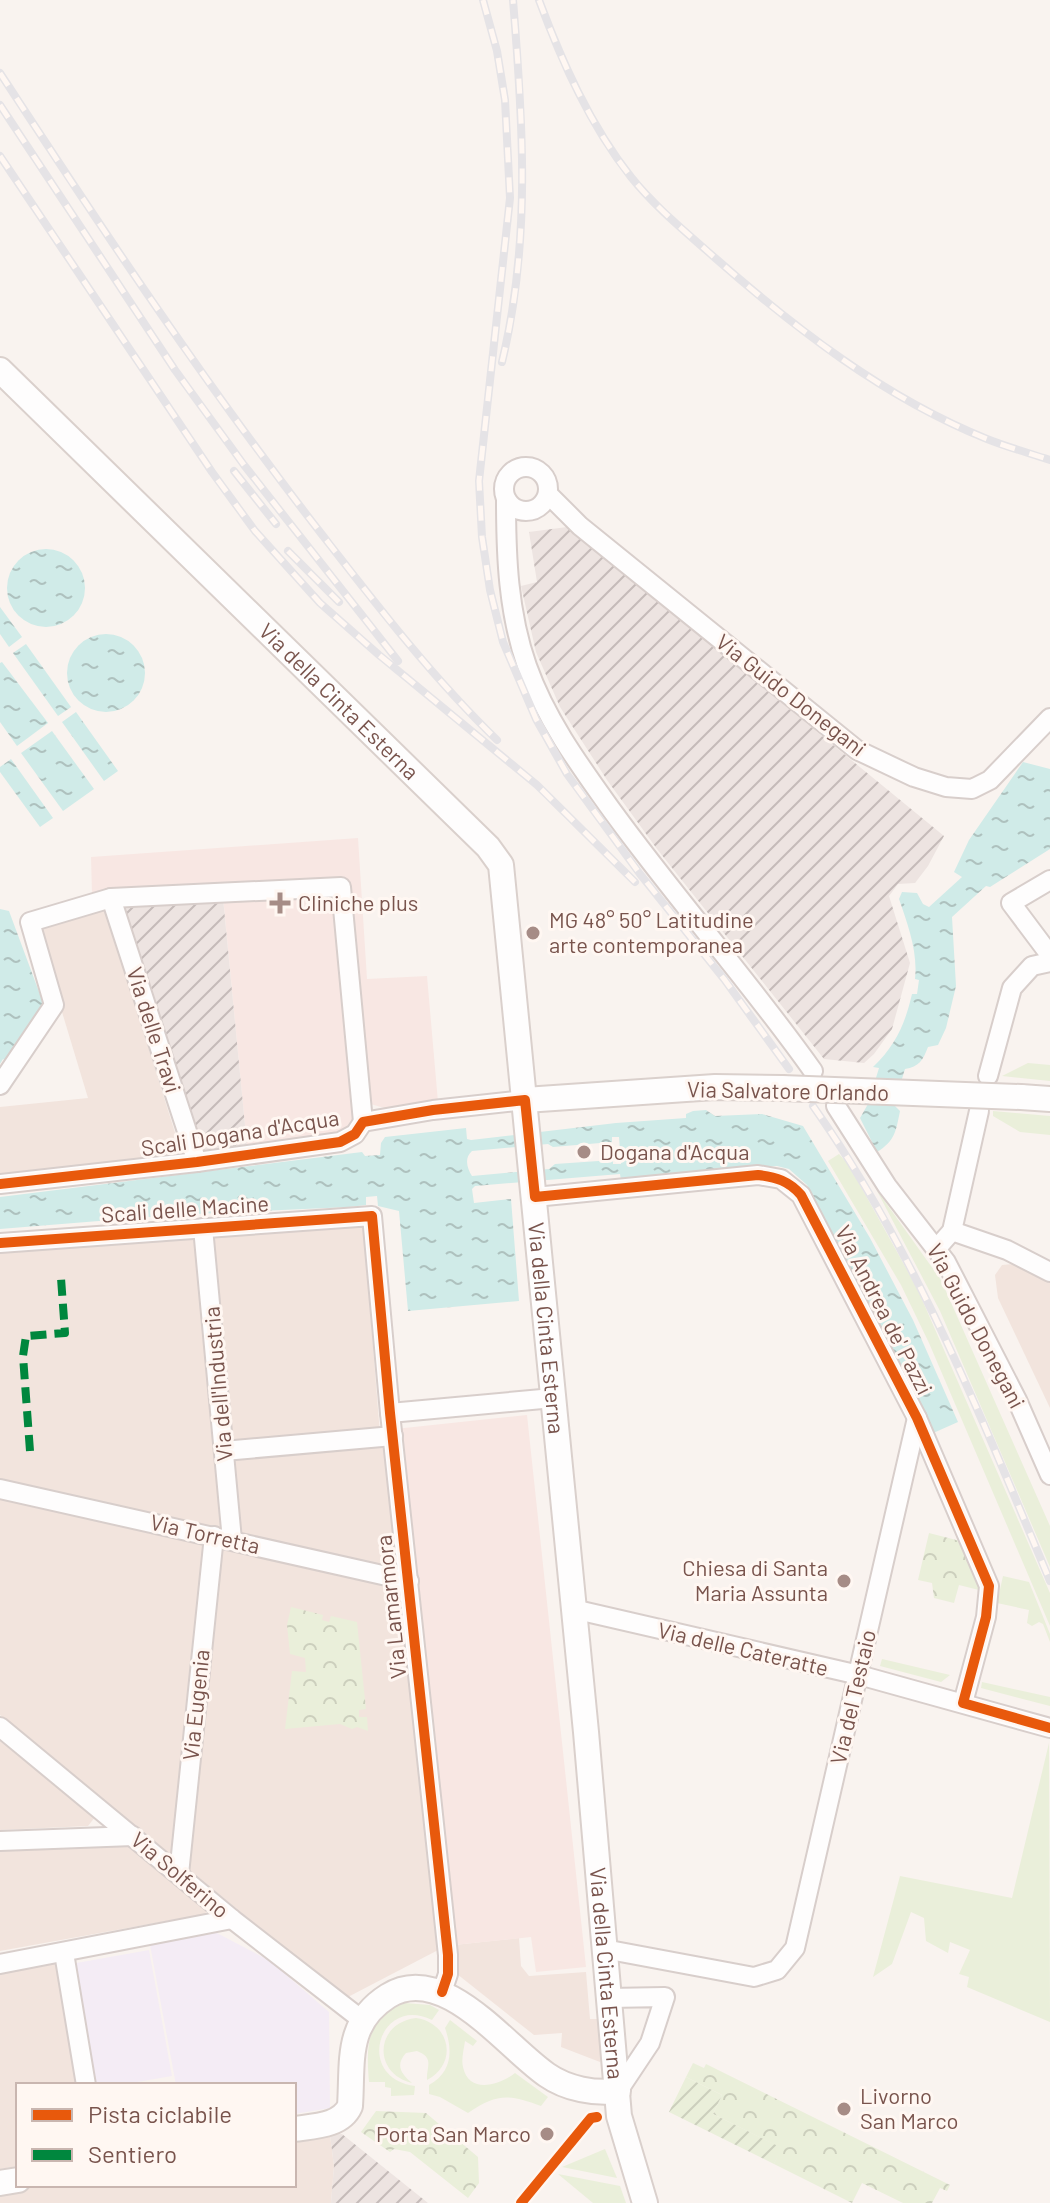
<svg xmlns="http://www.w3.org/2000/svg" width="1050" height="2203" viewBox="0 0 1050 2203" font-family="Barlow,sans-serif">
<defs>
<pattern id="industrial-furrows" width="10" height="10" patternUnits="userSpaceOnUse" patternTransform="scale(2)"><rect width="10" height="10" fill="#ede4e1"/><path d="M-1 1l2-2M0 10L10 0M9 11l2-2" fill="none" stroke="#c5bbb9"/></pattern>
<pattern id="forest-crowns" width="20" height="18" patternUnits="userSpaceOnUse" patternTransform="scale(2)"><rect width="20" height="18" fill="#eaefda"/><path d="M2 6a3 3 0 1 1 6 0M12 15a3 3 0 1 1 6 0" fill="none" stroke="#cccfbd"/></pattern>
<pattern id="garden-furrows" width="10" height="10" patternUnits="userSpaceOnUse" patternTransform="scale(2)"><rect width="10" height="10" fill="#eaefda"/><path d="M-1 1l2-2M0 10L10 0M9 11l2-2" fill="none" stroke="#cccfbd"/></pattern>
<pattern id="water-ripples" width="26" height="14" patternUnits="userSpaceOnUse" patternTransform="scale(2)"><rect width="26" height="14" fill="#d0ebe8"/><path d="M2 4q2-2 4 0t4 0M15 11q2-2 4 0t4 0" fill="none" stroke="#aec1be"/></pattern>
</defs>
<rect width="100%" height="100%" fill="#f9f3ef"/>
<!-- residential -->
<g fill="#f2e4dd">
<polygon points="103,903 183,1158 0,1175 0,1107 88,1098 36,926"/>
<polygon points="363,1222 380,1434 385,1445 442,1948 346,1998 0,1715 0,1246"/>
<polygon points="1013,1264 1027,1267 1050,1280 1050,1408 998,1298 995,1275 1002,1265"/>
<polygon points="0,1741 95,1817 88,1826 0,1830"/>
<polygon points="129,1843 208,1908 205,1914 0,1951 0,1849"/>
<polygon points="519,1938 521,1966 529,1976 586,1972 590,2019 600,2019 606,2047 600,2062 561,2047 562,2033 534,2035 457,1974 454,1945"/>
<polygon points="59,1957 80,2085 18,2085 18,2166 0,2169 0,1967"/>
<polygon points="330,2135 334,2166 331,2203 0,2203 0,2191 33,2185 294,2185 294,2140"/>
</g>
<!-- commercial -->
<g fill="#f8e7e3">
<polygon points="358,838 367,979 427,976 438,1102 388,1109 367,1103 346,1133 247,1146 222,886 92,894 91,857"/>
<polygon points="527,1415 586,1967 536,1972 531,1937 454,1945 395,1429"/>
</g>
<!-- industrial -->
<g fill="url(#industrial-furrows)">
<polygon points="567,527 944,836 928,866 915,883 898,884 889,896 910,963 892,1029 874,1054 864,1063 824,1059 657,849 607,780 560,707 536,652 521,586 537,582 529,532"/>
<polygon points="223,898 247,1146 193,1154 116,903"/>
<polygon points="342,2134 428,2203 331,2203 334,2166 330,2135"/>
</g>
<!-- education -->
<g fill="#f4ecf5">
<polygon points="215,1932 270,1961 329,2012 330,2108 294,2114 294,2085 176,2085 150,1945"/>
<polygon points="149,1950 172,2076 120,2085 92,2085 71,1964"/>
</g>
<!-- grass -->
<g fill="#eaefda">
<polygon points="1028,1063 1050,1065 1050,1081 1002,1076"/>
<polygon points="993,1111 1050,1116 1050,1135 1020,1132 993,1116"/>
<polygon points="839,1154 849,1165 917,1288 1050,1593 1050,1626 929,1343 901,1285 828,1161"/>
<polygon points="876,1189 941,1280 1050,1526 1050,1567 940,1311"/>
<polygon points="1003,1576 1029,1582 1050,1634 1050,1642 1043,1624 1039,1622 1032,1626 1027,1623 1029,1610 997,1603"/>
<polygon points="882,1659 950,1675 941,1682 880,1666"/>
<polygon points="982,1682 1050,1697 1050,1706 981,1688"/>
<polygon points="1049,1743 1050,2022 967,1987 969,1977 959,1974 970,1950 950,1942 948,1953 926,1941 924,1918 911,1912 892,1964 873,1977 900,1876 1012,1898"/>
<path d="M405,2003L430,2005L439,2010L432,2020C380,1994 353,2077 415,2086L414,2095L391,2096V2088L385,2087V2082H369C366,2045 366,2018 405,2003Z"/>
<path d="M416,2018C451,2023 458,2064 427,2080C426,2067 435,2058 417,2051L406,2053C395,2065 401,2074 412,2083C372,2073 375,2023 416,2018Z"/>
<path d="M450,2020L477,2041L473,2046L465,2041C464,2049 461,2059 463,2067C469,2095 500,2085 515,2073L548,2097L541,2106C509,2094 497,2093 468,2113L440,2097L429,2094V2085C452,2072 453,2051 445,2028Z"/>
<polygon points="605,2149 617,2178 562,2167"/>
<polygon points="558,2174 620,2186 626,2203 593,2203"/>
</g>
<!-- forest -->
<g fill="url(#forest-crowns)">
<polygon points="929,1533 960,1541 983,1591 959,1585 954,1603 934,1598 932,1583 918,1580"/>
<polygon points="291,1607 323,1615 322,1620 329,1622 331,1616 357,1622 366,1709 359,1710 359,1717 367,1717 368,1731 357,1727 352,1729 340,1724 285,1729 292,1671 306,1672 305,1658 290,1654 287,1625"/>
<polygon points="693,2063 704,2068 706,2064 950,2185 947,2191 940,2188 932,2203 903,2203 862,2183 852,2203 774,2164 781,2148 713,2114 722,2095 686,2077"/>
<polygon points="376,2111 426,2113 478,2157 479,2183 468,2198 410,2152 394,2149 390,2152 361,2132"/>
</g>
<!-- garden -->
<polygon fill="url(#garden-furrows)" points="686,2077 722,2095 713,2114 782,2148 774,2164 669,2112"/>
<!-- water -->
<g fill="url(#water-ripples)" fill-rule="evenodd">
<circle cx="46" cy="588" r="39"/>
<polygon points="0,607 22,637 9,647 0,634"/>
<circle cx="106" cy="673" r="39"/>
<polygon points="26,644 71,707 58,716 13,653"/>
<polygon points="2,662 48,723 17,746 0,722 0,663"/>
<polygon points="76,712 118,771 104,781 62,722"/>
<polygon points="52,731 94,789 63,811 21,753"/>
<polygon points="11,759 53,818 40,827 0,772 0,767"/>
<path d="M1023,762L1050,769V849L990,887L986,886L952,917L956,986L946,1028L938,1045L928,1047C923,1060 919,1067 905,1069L894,1105L900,1111C896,1131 895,1141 877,1152L860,1118L868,1104L879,1068L873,1067C896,1045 905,1024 912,994H917L919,980L915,979C918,952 908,925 899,899L902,892L917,893L923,904L929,907L962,877L954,872L969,840Z"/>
<polygon points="0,909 9,911 45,1008 8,1062 3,1059 0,1064"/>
<path d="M706,1110L715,1116L762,1114L803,1126L870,1238L913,1320L958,1422L931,1434L902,1367L807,1185L789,1169L777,1166L621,1180L620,1174L475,1186L472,1189L474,1203L511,1199L519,1301L408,1311L399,1211L378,1206L377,1196L366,1197V1205L349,1207L173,1215L0,1229V1197L362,1152L365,1156L380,1155L381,1143L385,1137L466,1128L467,1139L471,1140L616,1123L686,1118V1114L693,1111ZM612,1137H619L621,1164H613V1160L555,1164L549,1169L472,1176C467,1168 464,1158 472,1151L548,1144L553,1147L612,1142Z"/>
</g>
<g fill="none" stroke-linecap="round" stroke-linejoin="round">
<!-- street casing -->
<g stroke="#d8cecb" stroke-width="22">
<g id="street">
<circle cx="526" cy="489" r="22"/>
<polyline points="548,494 580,526 857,750 914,777 946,787 972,789 990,780 1050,718"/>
<path d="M506,499C506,556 508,612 527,666C546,720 580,766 613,812C677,900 750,982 813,1071"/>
<polyline points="1050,880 1011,903 1050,955"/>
<polyline points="111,898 197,1162"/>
<polyline points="988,1076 1012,988 1032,966 1050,962"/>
<polyline points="0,1085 54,1005 30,922 111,898 341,887 363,1122"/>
<polyline points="836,1106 887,1186 946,1262 1017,1400 1050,1475"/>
<polyline points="363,1122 433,1110 525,1100"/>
<polyline points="0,1184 197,1162 340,1142 355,1134 363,1122"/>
<polyline points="535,1197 758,1175 781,1179 801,1195 917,1418 989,1586 986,1617 963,1703"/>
<polyline points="203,1228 232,1540"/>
<polyline points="952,1231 1007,1250 1050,1272"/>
<polyline points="0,1243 372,1216 390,1413 448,1955 448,1974 442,1992"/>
<polyline points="937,1248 952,1231 979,1111"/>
<polyline points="390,1413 553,1398"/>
<polyline points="224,1451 393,1436"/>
<polyline points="0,1489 409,1581"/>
<polyline points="573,1609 859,1675 1050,1728"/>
<polyline points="0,1727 232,1919 362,2020"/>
<polyline points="0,1841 133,1836"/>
<polyline points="179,1874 214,1536"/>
<polyline points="604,1949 754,1977 777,1970 795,1948 917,1418"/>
<polyline points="64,1953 86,2085"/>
<polyline points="0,1964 232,1919"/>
<polyline points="609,1998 665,1997 650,2043 618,2091"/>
</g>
</g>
<!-- secondary casing -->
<g stroke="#dad0cc" stroke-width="28">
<g id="secondary">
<path id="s1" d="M0,370L488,847L501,865L586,1732L619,2116L645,2203"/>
<polyline points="1021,1097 1050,1099"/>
<polyline points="525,1100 715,1087 782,1088"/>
<path d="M294,2129C314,2126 341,2126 350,2106C353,2062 345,2023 388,1996C443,1961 506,2047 547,2075C567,2089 595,2094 618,2091"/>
<polyline points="0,2183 18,2180"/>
</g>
</g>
<!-- street -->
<use href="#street" stroke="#fefdfd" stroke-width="18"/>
<!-- secondary -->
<use href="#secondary" stroke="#fefdfd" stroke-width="24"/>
<!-- rail casing -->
<g stroke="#e5e3e6" stroke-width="8">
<g id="rail">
<polyline points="483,0 497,51 505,100 510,198 479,481 482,537 490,590 503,642 536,719 567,774 640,874 724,979 789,1069"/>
<path d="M539,0C562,62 590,125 631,177C655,207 686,232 714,257C796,329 885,398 987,439C1007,447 1029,453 1050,460"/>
<path d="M0,73C102,229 205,384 320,532C376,604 431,676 497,740"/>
<polyline points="0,105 175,370 244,465 398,661"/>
<polyline points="0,156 212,472 255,531 320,603 379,655 537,785 635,882"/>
<path d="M502,362C531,242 523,122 513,0"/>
<polyline points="234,471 276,524"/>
<polyline points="288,551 339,602"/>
<path d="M813,1106C916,1252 981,1417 1050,1581"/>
</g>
</g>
<!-- rail -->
<use href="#rail" stroke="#fff7f2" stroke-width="5" stroke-dasharray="15" stroke-linecap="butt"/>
<!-- secondary-bridge casing -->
<g stroke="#dad0cc" stroke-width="28" stroke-linecap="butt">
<polyline id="secondary-bridge" points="782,1088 1021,1097"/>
</g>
<!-- secondary-bridge -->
<use href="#secondary-bridge" stroke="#fefdfd" stroke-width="24"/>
<!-- quiet -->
<polyline stroke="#00873e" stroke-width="8" stroke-dasharray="16 8" stroke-linecap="butt" points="30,1451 23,1356 26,1336 65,1333 61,1278"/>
<!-- cycleway casing -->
<g stroke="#fff7f2" stroke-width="15">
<g id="cycleway">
<path d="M0,1184L197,1162L340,1142L355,1134L363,1122L433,1110L525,1100L535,1197L758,1175C776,1177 789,1181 801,1195L917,1418L989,1586L986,1617L963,1703L1050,1728"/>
<polyline points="0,1243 372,1216 390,1413 448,1955 448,1974 442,1992"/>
<polyline points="521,2203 591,2118 597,2117"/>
</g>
</g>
<!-- cycleway -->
<use href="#cycleway" stroke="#e8590c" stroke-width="10"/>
</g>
<!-- markers -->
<g fill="#a68c86" stroke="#fff7f2" stroke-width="3">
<path d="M276 891h8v8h8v8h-8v8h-8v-8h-8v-8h8z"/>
<circle cx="533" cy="933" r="8"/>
<circle cx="584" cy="1152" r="8"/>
<circle cx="844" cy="1581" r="8"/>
<circle cx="844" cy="2109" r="8"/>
<circle cx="547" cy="2134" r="8"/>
</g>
<g text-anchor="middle" stroke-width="6" stroke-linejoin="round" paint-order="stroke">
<!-- street labels -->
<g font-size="22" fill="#79544d" stroke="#fff7f2">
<text transform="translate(791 695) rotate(38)" y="8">Via Guido Donegani</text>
<text dy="8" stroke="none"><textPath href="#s1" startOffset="474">Via della Cinta Esterna</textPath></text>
<text transform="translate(154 1030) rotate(72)" y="8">Via delle Travi</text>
<text transform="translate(788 1091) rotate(1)" y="8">Via Salvatore Orlando</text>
<text transform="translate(240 1133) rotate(-9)" y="8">Scali Dogana d'Acqua</text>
<text transform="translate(185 1209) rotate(-4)" y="8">Scali delle Macine</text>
<text transform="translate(884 1310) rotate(63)" y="8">Via Andrea de' Pazzi</text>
<text transform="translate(976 1326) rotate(62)" y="8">Via Guido Donegani</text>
<text dy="8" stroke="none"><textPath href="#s1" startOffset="1170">Via della Cinta Esterna</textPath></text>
<text transform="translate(218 1384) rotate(-95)" y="8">Via dell'Industria</text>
<text transform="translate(205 1534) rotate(13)" y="8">Via Torretta</text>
<text transform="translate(391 1607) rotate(-96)" y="8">Via Lamarmora</text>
<text transform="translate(743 1649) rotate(13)" y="8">Via delle Cateratte</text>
<text transform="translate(853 1697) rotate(-77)" y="8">Via del Testaio</text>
<text transform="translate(196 1705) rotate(-84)" y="8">Via Eugenia</text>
<text transform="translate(180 1875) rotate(40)" y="8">Via Solferino</text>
<text dy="8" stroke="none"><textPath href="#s1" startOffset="1818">Via della Cinta Esterna</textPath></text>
</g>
<!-- poi labels -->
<g font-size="22" fill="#79544d" stroke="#fff7f2" text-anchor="start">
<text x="298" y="911">Cliniche plus</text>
<text x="549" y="928">MG 48° 50° Latitudine<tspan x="549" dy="25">arte contemporanea</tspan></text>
<text x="600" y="1160">Dogana d'Acqua</text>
<text x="828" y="1576" text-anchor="end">Chiesa di Santa<tspan x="828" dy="25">Maria Assunta</tspan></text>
<text x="860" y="2104">Livorno<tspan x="860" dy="25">San Marco</tspan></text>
<text x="531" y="2142" text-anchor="end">Porta San Marco</text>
</g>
</g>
<!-- legend -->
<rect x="16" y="2083" width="280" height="104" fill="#fff7f2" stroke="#c9b6b0" stroke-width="2"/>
<rect x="32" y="2109" width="40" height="12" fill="#e8590c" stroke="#c9b6b0" stroke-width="2"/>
<text x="88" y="2123" font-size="24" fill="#79544d">Pista ciclabile</text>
<rect x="32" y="2149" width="40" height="12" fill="#00873e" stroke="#c9b6b0" stroke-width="2"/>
<text x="88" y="2163" font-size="24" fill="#79544d">Sentiero</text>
</svg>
